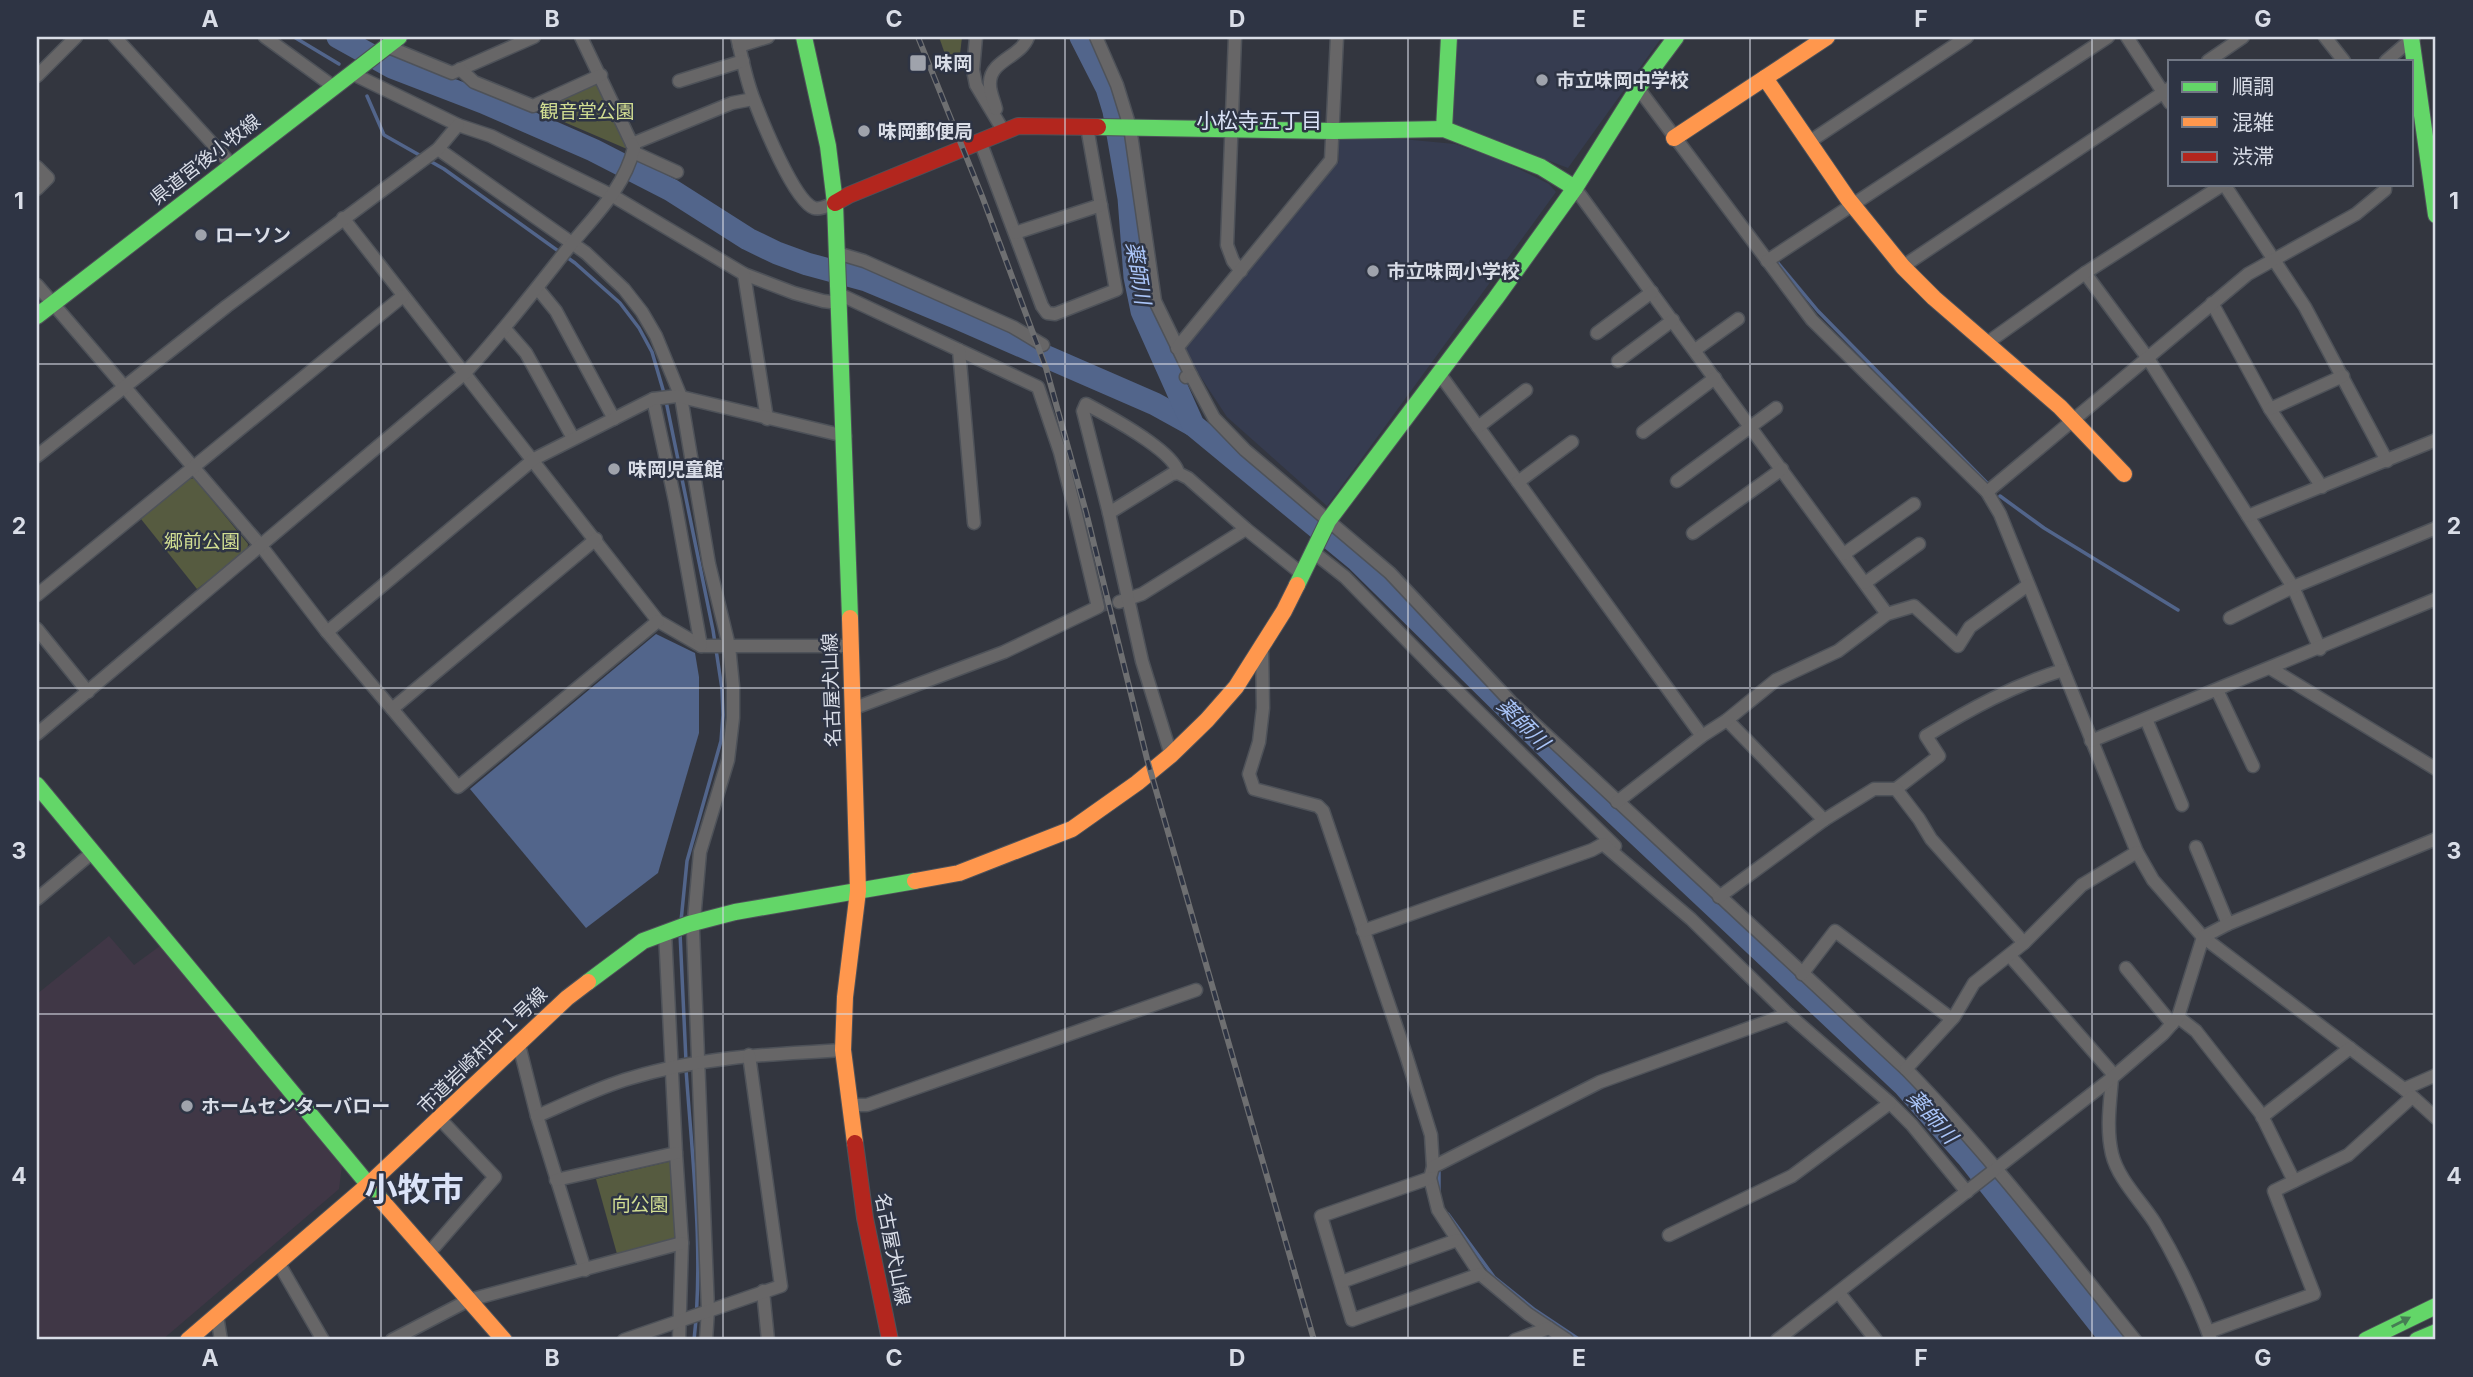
<svg xmlns="http://www.w3.org/2000/svg" width="2473" height="1377" viewBox="0 0 2473 1377" font-family="Inter,'Noto Sans JP',sans-serif">
<rect width="100%" height="100%" fill="#33363f"/>
<!-- commercial -->
<polygon fill="#403746" points="109,936 134,965 160,946 342,1166 339,1189 162,1340 37,1340 37,994"/>
<!-- built -->
<g fill="#363c50">
<polygon points="1456,37 1662,37 1568,168 1451,124"/>
<polygon points="1381,137 1455,144 1503,161 1549,184 1556,192 1327,506 1227,417 1183,350 1339,161 1339,138"/>
</g>
<!-- green -->
<g fill="#565b40">
<polygon points="939,37 962,37 958,72 951,71"/>
<polygon points="596,84 627,149 536,110"/>
<polygon points="194,478 248,544 247,551 197,589 141,519 187,480"/>
<polygon points="672,1161 678,1238 617,1254 596,1179"/>
</g>
<!-- water -->
<polygon fill="#52658b" points="656,634 695,653 699,677 699,733 658,873 586,928 470,789"/>
<g fill="none" stroke-linecap="round" stroke-linejoin="round">
<!-- stream -->
<g stroke="#52658b" stroke-width="3.5">
<polyline points="294,37 339,64"/>
<polyline points="367,96 384,135 444,169 575,263 620,303 639,328 652,352 664,393"/>
<polyline points="1778,263 1818,311 1989,485"/>
<polyline points="666,401 713,630 722,689 723,715 721,741 687,861 681,921"/>
<polyline points="2000,496 2044,528 2178,610"/>
<polyline points="680,933 686,1061"/>
<path d="M686,1069C692,1157 704,1252 694,1340"/>
<polyline points="1439,1191 1439,1172"/>
<polyline points="1448,1214 1494,1277 1535,1310 1580,1340"/>
</g>
<!-- river -->
<g stroke="#52658b" stroke-width="23">
<polyline points="338,37 392,67 483,102 593,150 671,190 748,239 777,253 807,264 866,280 955,317 1155,404 1193,425"/>
<polyline points="1081,37 1107,88 1114,111 1129,198 1135,277 1142,311 1193,425 1358,561 1582,782 1904,1085 1967,1156 2112,1340"/>
</g>
<!-- street-tunnel -->
<polyline stroke="#4c4f58" stroke-width="12" stroke-dasharray="12 6" stroke-linecap="butt" points="1098,607 1119,602"/>
<!-- street casing -->
<g stroke="#4e5259" stroke-width="15">
<g id="street">
<polyline points="115,37 232,165"/>
<polyline points="265,37 334,87"/>
<polyline points="581,37 632,144 732,103 753,99"/>
<path d="M737,37C742,58 746,80 754,100C762,121 794,201 814,208C821,210 828,205 835,203"/>
<polyline points="976,37 973,70 976,85 1003,130"/>
<polyline points="1096,37 1117,85 1130,127 1155,301 1191,375 1186,377"/>
<polyline points="1235,37 1227,245 1233,261 1241,271"/>
<polyline points="2127,37 2170,103"/>
<polyline points="2325,37 2344,61"/>
<polyline points="386,46 452,73 534,37"/>
<polyline points="739,46 768,37"/>
<polyline points="2208,61 2243,37"/>
<polyline points="2386,61 2414,37"/>
<polyline points="460,69 474,82 533,106 601,75"/>
<polyline points="351,73 458,125 491,136 613,196 744,274 794,293 823,301 839,303"/>
<polyline points="37,76 76,37"/>
<polyline points="679,81 743,61"/>
<polyline points="1638,88 1812,320 1987,492 2000,514 2137,852 2153,880 2203,937 2404,1089 2436,1118"/>
<path d="M996,109C994,100 989,91 990,82C991,60 1021,57 1028,37"/>
<polyline points="980,141 1042,306 1047,313 1055,314 1116,290 1087,127"/>
<polyline points="1809,142 1967,37"/>
<polyline points="438,149 586,253 624,289 642,312 656,336 681,397 709,564 729,646 733,686 733,718 728,760 700,852 693,931 708,1310 706,1340"/>
<polyline points="633,152 677,172"/>
<polyline points="37,167 48,178 37,189"/>
<polyline points="2224,184 2305,307 2387,461"/>
<polyline points="1575,188 1887,614"/>
<polyline points="343,218 658,621 701,646 850,646"/>
<polyline points="1015,233 1101,205"/>
<polyline points="837,253 864,261 1013,327 1043,345"/>
<polyline points="1767,261 2108,37"/>
<polyline points="1902,267 2170,88"/>
<polyline points="2085,273 2147,357 2293,587 2320,649"/>
<polyline points="744,274 767,419"/>
<polyline points="37,285 261,546 327,632 458,787 658,621"/>
<polyline points="538,289 556,311 614,419"/>
<polyline points="839,294 1038,387 1060,452 1074,506 1098,607 1004,652 852,709"/>
<polyline points="2212,303 2270,409 2322,487"/>
<polyline points="505,329 526,353 573,438"/>
<polyline points="1597,333 1652,292"/>
<polyline points="1987,343 2085,273 2224,184"/>
<polyline points="1177,348 1331,160 1337,37"/>
<polyline points="959,350 974,523"/>
<polyline points="1695,350 1738,319"/>
<polyline points="1618,361 1673,320"/>
<polyline points="1439,373 1702,736"/>
<path d="M1191,375L1214,418L1245,450L1390,573L1511,702L1906,1069C1989,1154 2061,1248 2135,1340"/>
<polyline points="653,399 675,501 701,646"/>
<polyline points="2270,409 2343,376"/>
<polyline points="1478,427 1526,390"/>
<polyline points="1643,432 1715,378"/>
<polyline points="37,456 227,306 438,149 458,125"/>
<polyline points="1677,481 1776,408"/>
<polyline points="1518,482 1572,442"/>
<polyline points="1987,492 2248,274 2356,214 2385,190 2385,184"/>
<polyline points="1109,513 1172,474 1178,473"/>
<polyline points="2248,516 2436,440"/>
<polyline points="1693,533 1782,469"/>
<polyline points="1312,551 1345,577 1438,672 1615,846"/>
<polyline points="1844,554 1914,504"/>
<polyline points="1865,583 1919,544"/>
<polyline points="37,595 403,296"/>
<polyline points="1119,602 1142,594 1246,529"/>
<polyline points="2230,618 2293,587 2436,528"/>
<polyline points="37,629 88,692"/>
<polyline points="327,632 534,459 653,399 677,396 845,436"/>
<polyline points="1262,648 1263,708 1259,742 1249,774 1254,789 1318,806 1323,811 1406,1055 1431,1135 1433,1167 1430,1178 1438,1210 1480,1274 1528,1314 1567,1340"/>
<polyline points="2270,668 2436,769"/>
<polyline points="2217,690 2253,766"/>
<polyline points="392,709 596,539"/>
<polyline points="2146,719 2182,805"/>
<polyline points="1727,720 1824,820"/>
<path d="M37,734L465,373C502,333 535,290 569,247C594,216 624,189 634,148L632,144"/>
<polyline points="2091,741 2436,599"/>
<path d="M1171,755L1142,661L1109,513L1083,411L1086,404C1105,414 1175,451 1178,473L1188,478L1246,529L1302,574"/>
<path d="M1896,789L1939,756L1926,736C1970,709 2014,685 2063,670"/>
<polyline points="1617,802 1702,736 1727,720 1776,680 1838,651 1887,614 1914,606 1958,646 1970,627 2028,585"/>
<polyline points="2196,847 2228,924"/>
<polyline points="1719,897 1824,820 1874,789 1896,789 1919,819 1931,839 2024,943"/>
<polyline points="37,899 93,852"/>
<polyline points="1363,931 1592,850 1603,844 1691,919 1788,1014 1890,1103 1912,1125 1967,1192"/>
<polyline points="665,932 676,1153 682,1243 679,1340"/>
<polyline points="2010,956 2114,1075"/>
<polyline points="2126,968 2172,1024"/>
<polyline points="1802,974 1835,931 1952,1019"/>
<polyline points="2178,1017 2196,1031 2261,1114 2294,1181"/>
<polyline points="519,1045 537,1116 585,1270"/>
<polyline points="1906,1069 1954,1017 1974,983 2024,943 2082,885 2137,852"/>
<path d="M2112,1078C2110,1103 2106,1129 2112,1154C2118,1179 2141,1201 2155,1223C2177,1260 2196,1300 2211,1340"/>
<polyline points="2404,1089 2436,1075"/>
<polyline points="849,1105 867,1105 1196,990"/>
<path d="M537,1116C568,1103 599,1087 631,1078C700,1057 772,1054 843,1050"/>
<polyline points="2262,1117 2350,1048"/>
<polyline points="1433,1167 1600,1082 1788,1014"/>
<polyline points="1430,1178 1321,1216 1352,1320 1480,1274"/>
<polyline points="556,1180 676,1153"/>
<polyline points="1669,1235 1792,1176 1890,1103"/>
<polyline points="429,1253 495,1177 440,1119"/>
<polyline points="278,1262 323,1340"/>
<polyline points="1341,1282 1457,1240"/>
<polyline points="763,1291 768,1340"/>
<polyline points="1839,1293 1876,1340"/>
<polyline points="217,1316 221,1340"/>
<polyline points="2208,1332 2314,1294 2274,1191 2348,1155 2412,1097"/>
<polyline points="392,1340 469,1300 682,1243"/>
<polyline points="624,1340 781,1286 749,1055"/>
<polyline points="1515,1340 1549,1328"/>
<polyline points="1777,1340 2112,1078 2163,1034 2178,1017 2203,937 2228,924 2436,839"/>
</g>
</g>
<!-- fast casing -->
<g stroke="#4e5259" stroke-width="18">
<g id="fast">
<polyline points="804,37 828,146 835,203 850,618"/>
<polyline points="2411,37 2436,215"/>
<polyline points="1098,127 1334,131 1444,129 1541,167 1575,188"/>
<polyline points="1444,129 1449,37"/>
<polyline points="37,316 399,37"/>
<polyline points="1297,585 1328,521 1496,298 1575,188 1638,88 1676,37"/>
<polyline points="37,785 382,1201"/>
<polyline points="588,982 643,941 689,924 735,912 915,881"/>
<polyline points="2366,1340 2436,1306"/>
<polyline points="2417,1340 2436,1332"/>
</g>
</g>
<!-- slow casing -->
<g stroke="#4e5259" stroke-width="18">
<g id="slow">
<polyline points="1765,78 1848,199 1903,267 1934,298 2060,407 2124,474"/>
<polyline points="1674,138 1827,37"/>
<polyline points="850,618 858,891 845,997 843,1050 855,1143"/>
<polyline points="915,881 959,873 1072,829 1137,783 1171,755 1207,720 1236,687 1284,611 1297,585"/>
<polyline points="382,1201 504,1340"/>
<polyline points="188,1340 368,1185 567,998 588,982"/>
</g>
</g>
<!-- jam casing -->
<g stroke="#4e5259" stroke-width="18">
<g id="jam">
<polyline points="835,203 849,195 1018,126 1098,127"/>
<polyline points="855,1143 865,1218 890,1340"/>
</g>
</g>
<!-- street -->
<use href="#street" stroke="#676667" stroke-width="12"/>
<!-- fast -->
<use href="#fast" stroke="#63d668" stroke-width="16"/>
<!-- slow -->
<use href="#slow" stroke="#ff974d" stroke-width="16"/>
<!-- jam -->
<use href="#jam" stroke="#b3261e" stroke-width="16"/>
<!-- rail casing -->
<g stroke="#6e6f71" stroke-width="6">
<polyline id="rail" points="918,37 982,196 1046,368 1086,512 1147,759 1314,1340"/>
</g>
<!-- rail -->
<use href="#rail" stroke="#2e3444" stroke-width="3.5" stroke-dasharray="10" stroke-linecap="butt"/>
</g>
<!-- one-way arrows -->
<defs><path id="oneway-solid" d="M-6-.8H1V-3.2L6.5 0L1 3.2V.8H-6Z" transform="scale(1.75)"/></defs>
<use fill="#467d54" href="#oneway-solid" transform="translate(2401 1322) rotate(-27)"/>
<!-- grid -->
<path fill="none" stroke="#d9dde7" stroke-width="2" stroke-opacity="0.55" d="M381,37V1340M723,37V1340M1065,37V1340M1408,37V1340M1750,37V1340M2092,37V1340M37,364H2436M37,688H2436M37,1014H2436"/>
<!-- markers -->
<g fill="#9fa3ac" stroke="#2e3444" stroke-width="2.5">
<rect x="909" y="54" width="18" height="18" rx="3.5"/>
<circle cx="1542" cy="80" r="7"/>
<circle cx="864" cy="131" r="7"/>
<circle cx="201" cy="235" r="7"/>
<circle cx="1373" cy="271" r="7"/>
<circle cx="614" cy="469" r="7"/>
<circle cx="187" cy="1106" r="7"/>
</g>
<g text-anchor="middle" stroke-width="5" stroke-linejoin="round" paint-order="stroke">
<!-- poi labels -->
<g font-size="19" font-weight="bold" fill="#d9dde7" stroke="#2e3444" text-anchor="start">
<text x="934" y="70">味岡</text>
<text x="1556" y="87">市立味岡中学校</text>
<text x="878" y="138">味岡郵便局</text>
<text x="215" y="242">ローソン</text>
<text x="1387" y="278">市立味岡小学校</text>
<text x="628" y="476">味岡児童館</text>
<text x="201" y="1113">ホームセンターバロー</text>
</g>
<!-- park labels -->
<g font-size="19" fill="#d2de92" stroke="#2e3444">
<text x="587" y="118">観音堂公園</text>
<text x="202" y="548">郷前公園</text>
<text x="640" y="1211">向公園</text>
</g>
<!-- street labels -->
<g font-size="19" fill="#d9dde7" stroke="#2e3444">
<text transform="translate(205 159) rotate(-38)" y="7">県道宮後小牧線</text>
<text transform="translate(831 690) rotate(-92)" y="7">名古屋犬山線</text>
<text transform="translate(482 1050) rotate(-44)" y="7">市道岩崎村中１号線</text>
<text transform="translate(893 1249) rotate(79)" y="7">名古屋犬山線</text>
</g>
<!-- neighbourhood labels -->
<g font-size="21" fill="#dbe3f8" stroke="#2e3444">
<text x="1259" y="128">小松寺五丁目</text>
</g>
<!-- water labels -->
<g font-size="21" font-style="italic" fill="#aac5f9" stroke="#2e3444">
<text transform="translate(1138 273) rotate(81)" y="7">薬師川</text>
<text transform="translate(1523 724) rotate(45)" y="7">薬師川</text>
<text transform="translate(1932 1117) rotate(48)" y="7">薬師川</text>
</g>
<!-- town labels -->
<g font-size="33" font-weight="bold" fill="#dbe3f8" stroke="#2e3444">
<text x="414" y="1201">小牧市</text>
</g>
</g>
<!-- border -->
<rect width="2473" height="1377" fill="none" stroke="#2e3444" stroke-width="77"/>
<!-- legend -->
<rect x="2168" y="60" width="245" height="126" fill="#2e3444" stroke="#727885" stroke-width="2"/>
<rect x="2182" y="82" width="35" height="10" fill="#63d668" stroke="#727885" stroke-width="2"/>
<text x="2232" y="94" font-size="21" fill="#d9dde7">順調</text>
<rect x="2182" y="117" width="35" height="10" fill="#ff974d" stroke="#727885" stroke-width="2"/>
<text x="2232" y="130" font-size="21" fill="#d9dde7">混雑</text>
<rect x="2182" y="152" width="35" height="10" fill="#b3261e" stroke="#727885" stroke-width="2"/>
<text x="2232" y="164" font-size="21" fill="#d9dde7">渋滞</text>
<rect x="38" y="38" width="2396" height="1300" fill="none" stroke="#d9dde7" stroke-width="2.5"/>
<g font-size="23" text-anchor="middle" font-weight="bold" fill="#d9dde7">
<text x="210" y="27">A</text>
<text x="552" y="27">B</text>
<text x="894" y="27">C</text>
<text x="1237" y="27">D</text>
<text x="1579" y="27">E</text>
<text x="1921" y="27">F</text>
<text x="2263" y="27">G</text>
<text x="19" y="209">1</text>
<text x="2454" y="209">1</text>
<text x="19" y="534">2</text>
<text x="2454" y="534">2</text>
<text x="19" y="859">3</text>
<text x="2454" y="859">3</text>
<text x="19" y="1184">4</text>
<text x="2454" y="1184">4</text>
<text x="210" y="1366">A</text>
<text x="552" y="1366">B</text>
<text x="894" y="1366">C</text>
<text x="1237" y="1366">D</text>
<text x="1579" y="1366">E</text>
<text x="1921" y="1366">F</text>
<text x="2263" y="1366">G</text>
</g>
</svg>
